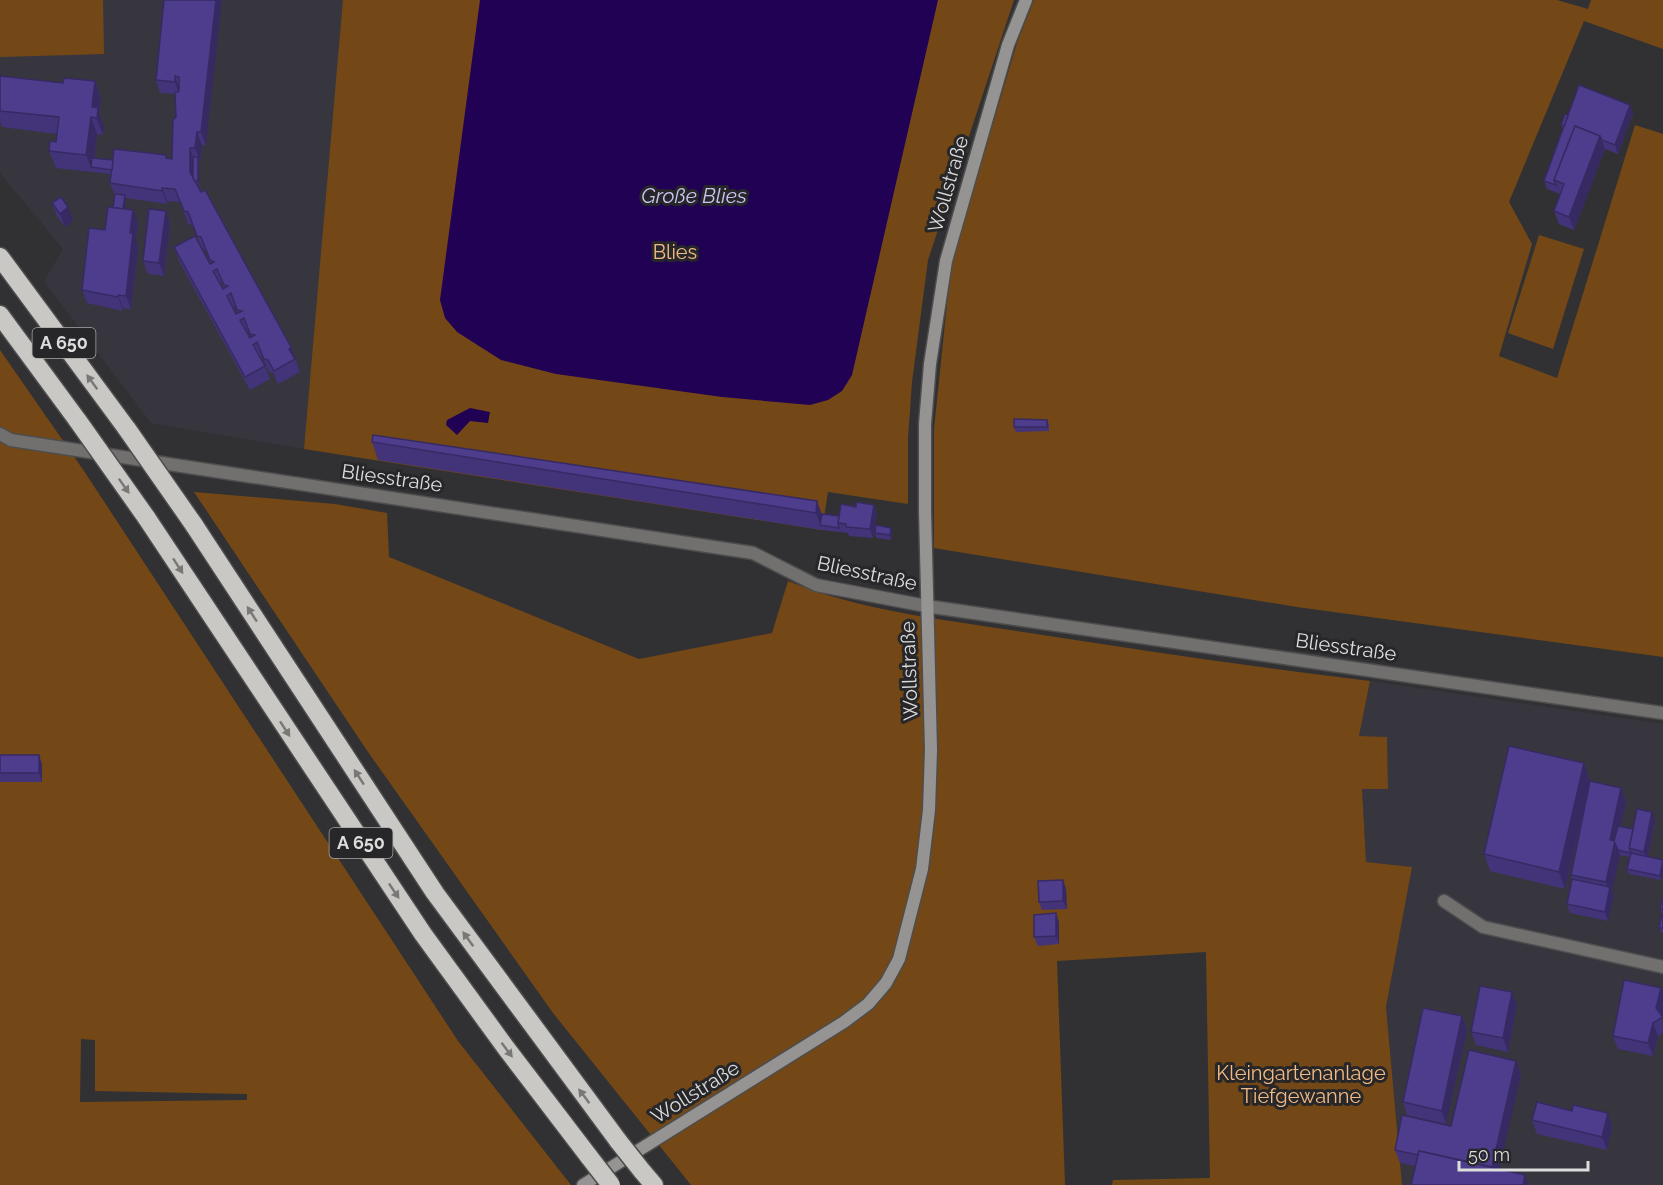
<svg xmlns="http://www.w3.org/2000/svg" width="1663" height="1185" viewBox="0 0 1663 1185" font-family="Raleway,sans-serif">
<rect width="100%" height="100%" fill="#313133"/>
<!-- built -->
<g fill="#37363f">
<polygon points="0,0 346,0 340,134 304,449 151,423 44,281 63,249 0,173"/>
<polygon points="1370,681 1663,724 1663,1185 1402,1185 1386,1007 1412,867 1366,862 1362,789 1388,789 1387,737 1359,736"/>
</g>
<!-- green -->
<g fill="#744816" fill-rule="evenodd">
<polygon points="0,0 103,0 104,54 0,57"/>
<polygon points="343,0 1014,0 928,260 912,382 908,438 908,504 828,492 822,530 304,449"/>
<polygon points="1034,0 1557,0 1588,9 1591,0 1663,0 1663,49 1584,21 1509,202 1532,244 1499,356 1557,378 1635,125 1663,134 1663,657 1297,607 934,548 934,429 951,265 1017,43"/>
<polygon points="1539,235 1584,249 1553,349 1508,333"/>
<path d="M0,350L84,471L458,1041L571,1185H0ZM81,1039L95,1040V1091L247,1094V1100L80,1102Z"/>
<path d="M194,492L335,504L387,513L389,557L639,659L772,633L788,581C860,611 947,620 1023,632C1139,650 1254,667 1370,681L1359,736L1387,737L1388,789H1362L1366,862L1412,867L1386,1007L1402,1185H1112L1113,1180L1210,1178L1206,952L1057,961L1065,1185H691L553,1013L368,752Z"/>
</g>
<!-- water -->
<g fill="#210153">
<polygon points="480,0 938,0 852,375 842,391 828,400 810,405 722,397 556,374 501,360 457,332 445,318 440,300"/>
<polygon points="470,408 490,412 488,423 470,421 457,435 446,425 447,420"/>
</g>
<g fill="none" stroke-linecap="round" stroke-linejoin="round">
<!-- street casing -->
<g stroke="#4d4d4e" stroke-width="15">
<g id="street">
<polyline points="0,434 11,440 753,553 816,585 926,606 1663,713"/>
<polyline points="1444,901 1483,927 1663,967"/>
</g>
</g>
<!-- secondary casing -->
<g stroke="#4d4d4e" stroke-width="15">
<polyline id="secondary" points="583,1185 844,1022 868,1004 886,983 899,959 922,869 929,810 931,750 925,511 925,424 930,364 946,261 1008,45 1026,0"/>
</g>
<!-- highway casing -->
<g stroke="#4d4d4e" stroke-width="21">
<g id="highway">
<polyline points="0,257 127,429"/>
<polyline points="0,315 78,421"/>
<polyline points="146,517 423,934 506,1048 590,1158"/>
<polyline points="194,525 435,893 619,1142"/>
<polyline points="642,1171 654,1185"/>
</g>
</g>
<!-- street -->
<use href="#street" stroke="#71706f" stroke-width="12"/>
<!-- secondary -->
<use href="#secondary" stroke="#959492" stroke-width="12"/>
<!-- highway -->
<use href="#highway" stroke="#cac8c5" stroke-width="18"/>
<!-- highway-bridge casing -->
<g stroke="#4d4d4e" stroke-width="21" stroke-linecap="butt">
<g id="highway-bridge">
<polyline points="78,421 146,517"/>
<polyline points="127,429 194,525"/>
<polyline points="619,1142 642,1171"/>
<polyline points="590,1158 611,1185"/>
</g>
</g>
<!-- highway-bridge -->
<use href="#highway-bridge" stroke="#cac8c5" stroke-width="18"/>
</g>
<!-- wall -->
<g fill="#433479" fill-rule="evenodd">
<path d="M164,0L206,145H202L200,161H199V185H197L291,347L300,372L278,384L273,373L269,372L262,356L260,357L265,366L270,379L250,390L179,261L174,247L210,264H211L206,250L202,249L192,225L188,224L180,202L167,201V204L126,198L125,209L133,210L138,223L136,240L138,247L131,309L123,308V311L87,303L82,290L113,208L115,195L110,183L111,174L56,168L49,151L56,142L57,134L2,127L0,121V76L63,83L95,81L101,99L99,113L104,126L103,135L97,134L94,159L113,160L166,155L167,158L172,159L176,117V94L160,93L156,80ZM222,282L224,288L223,289L220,283ZM235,306L238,313L236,314L233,308ZM249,331L251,337L250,338L247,332Z"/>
<polygon points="1630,105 1633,114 1618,154 1605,149 1574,230 1559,224 1554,211 1560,194 1547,189 1544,181 1563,129 1561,125 1568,115"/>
<polygon points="52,203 73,220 65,227 57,216"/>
<polygon points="166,211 170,224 164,276 148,274 143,261"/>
<polygon points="1047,420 1049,424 1049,431 1016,432 1014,427"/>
<polygon points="372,442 817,501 822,514 839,516 856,507 874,505 877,514 873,538 849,536 848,533 822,530 378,460"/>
<polygon points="891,528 892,532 891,540 876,538 875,533"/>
<polygon points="0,755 42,764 42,782 0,782"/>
<polygon points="1584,763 1590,781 1565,889 1490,871 1484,854"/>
<polygon points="1621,788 1626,801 1620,826 1633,829 1652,812 1655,820 1648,856 1663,860 1663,872 1661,880 1629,874 1627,869 1630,857 1619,855 1612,891 1614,896 1608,921 1570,913 1567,904 1572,879 1571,875"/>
<polygon points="1063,880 1066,889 1067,909 1042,910 1039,902"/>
<polygon points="1663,896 1663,933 1661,932 1659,928 1662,914 1660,909"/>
<polygon points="1059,922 1059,944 1038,946 1034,937"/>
<polygon points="1661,988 1663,995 1662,1016 1663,1033 1658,1036 1653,1056 1618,1049 1613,1036"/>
<polygon points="1517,1005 1508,1052 1476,1045 1471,1032"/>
<polygon points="1462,1016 1467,1030 1446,1124 1407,1115 1403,1102"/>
<polygon points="1521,1074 1415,1166 1400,1163 1395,1150 1451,1126"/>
<polygon points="1572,1111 1608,1113 1612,1126 1607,1150 1537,1134 1532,1120"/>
</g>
<!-- shaded-wall -->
<g fill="#372a63">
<polygon points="216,0 222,0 206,145 201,132"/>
<polygon points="175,76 180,90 179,95 175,82"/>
<polygon points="95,81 101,99 99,113 104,126 103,135 92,107"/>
<polygon points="1630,105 1633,114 1618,154 1615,145"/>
<polygon points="91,117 97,134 93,167 91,167 93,172 86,155"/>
<polygon points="197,132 202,145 200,161 195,148"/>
<polygon points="1600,136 1605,149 1574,230 1569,217"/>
<polygon points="190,148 194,161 194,181 190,172"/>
<polygon points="198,157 199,162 199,185 198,181"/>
<polygon points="162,188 167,201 167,204 162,191"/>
<polygon points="125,195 126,199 124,221 122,217"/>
<polygon points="68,207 73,220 65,227 60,214"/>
<polygon points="133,210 138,223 136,240 138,247 131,309 126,296 130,233"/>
<polygon points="166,211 170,224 164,276 159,263"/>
<polygon points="118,295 123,308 123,311 118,297"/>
<polygon points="291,347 296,361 289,349"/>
<polygon points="817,501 823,519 820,525 822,530 816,513"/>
<polygon points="874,505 877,514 873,538 870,529"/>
<polygon points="891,528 892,532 891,540 890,535"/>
<polygon points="39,755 42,764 42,782 39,773"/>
<polygon points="1584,763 1590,781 1565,889 1559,872"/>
<polygon points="1621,788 1626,801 1616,845 1620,854 1612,891 1614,896 1608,921 1605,912 1609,891 1606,882 1610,840"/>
<polygon points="1652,812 1655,820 1647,860 1644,852"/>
<polygon points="1663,860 1663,872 1661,880 1660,876"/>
<polygon points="1063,880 1066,889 1067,909 1063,901"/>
<polygon points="1056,913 1059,922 1059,944 1056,936"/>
<polygon points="1661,988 1663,995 1663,1013 1662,1017 1656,1008"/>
<polygon points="1512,992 1517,1005 1508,1052 1503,1038"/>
<polygon points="1462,1016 1467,1030 1446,1124 1442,1111"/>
<polygon points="1653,1023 1658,1036 1653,1056 1648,1043"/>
<polygon points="1516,1061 1521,1074 1496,1184 1491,1171"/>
<polygon points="1608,1113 1612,1126 1607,1150 1602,1137"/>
<polygon points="1525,1175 1529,1185 1523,1185"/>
</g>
<!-- building -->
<g fill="#4e3c8d" stroke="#372a63" stroke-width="1.5" fill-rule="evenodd">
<path d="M164,0H216L201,132H197L195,148H190V172L201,192L205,190L291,347L289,349L295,359L274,371L268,360L264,359L257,342L253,345L265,366L245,377L174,247L195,236L210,264L214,262L210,260L201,237L197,236L188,212L184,211L175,189L162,188V191L110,183L114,149L166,155V158L172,159L173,120L176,117L175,93L179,91V77L175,76V82L156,80ZM217,269L224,285L228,286L223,289L213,271ZM231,293L237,310L242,311L236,314L227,296ZM244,318L250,334L255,335L250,338L240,320Z"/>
<polygon points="0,76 63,83 64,78 95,81 92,107 98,108 97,118 91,117 86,155 49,151 50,141 56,142 59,117 0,111"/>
<polygon points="1579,85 1630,105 1615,145 1602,140 1600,136 1575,126 1554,180 1556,185 1544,181"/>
<polygon points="1565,114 1568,115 1564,126 1561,125"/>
<polygon points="1575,126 1600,136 1569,217 1554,211 1564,184 1554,180"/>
<polygon points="193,157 198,157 198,181 195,181 193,178"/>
<polygon points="92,158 113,160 112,170 91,167"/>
<polygon points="115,194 125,195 123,209 113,208"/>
<polygon points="61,197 68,207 60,214 52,203"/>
<polygon points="108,207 133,210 130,233 133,233 126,296 118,295 118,297 82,290 89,228 105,230"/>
<polygon points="149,209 166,211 159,263 143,261"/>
<polygon points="1014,419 1047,420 1047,427 1014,427"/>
<polygon points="373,435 817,501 816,513 372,442"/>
<polygon points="856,502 874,505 870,529 846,527 846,524 838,523 841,504 856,507"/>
<polygon points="822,514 839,516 838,523 839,528 820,525"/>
<polygon points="876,525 891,528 890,535 875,533"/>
<polygon points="1509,746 1584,763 1559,872 1484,854"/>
<rect x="0" y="755" width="39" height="18"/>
<polygon points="1590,781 1621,788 1610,840 1615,841 1606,882 1571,875"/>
<polygon points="1637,809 1652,812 1644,852 1629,848"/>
<polygon points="1618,826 1633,829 1629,848 1631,853 1618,850 1614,841"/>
<polygon points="1631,853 1663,860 1660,876 1627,869"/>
<polygon points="1572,879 1610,887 1605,912 1567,904"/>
<polygon points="1063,880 1063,901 1039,902 1038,881"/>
<polygon points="1663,896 1663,910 1660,909"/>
<polygon points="1056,913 1056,936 1034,937 1034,915"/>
<polygon points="1662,914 1663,914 1663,928 1659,928"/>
<polygon points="1624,980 1661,988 1656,1008 1663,1017 1653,1023 1648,1043 1613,1036"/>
<polygon points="1480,986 1512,992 1503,1038 1471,1032"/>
<polygon points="1423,1008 1462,1016 1442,1111 1403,1102"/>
<polygon points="1469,1050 1516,1061 1492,1167 1419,1151 1418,1155 1395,1150 1402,1115 1451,1126"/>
<polygon points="1537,1102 1572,1111 1573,1105 1608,1113 1602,1137 1532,1120"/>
<polygon points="1419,1151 1525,1175 1523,1185 1411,1185"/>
</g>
<!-- one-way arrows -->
<defs><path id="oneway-solid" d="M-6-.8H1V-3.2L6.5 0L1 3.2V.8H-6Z" transform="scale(1.5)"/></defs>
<g fill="#787877">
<use href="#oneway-solid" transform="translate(92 382) rotate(-126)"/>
<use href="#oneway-solid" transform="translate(124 486) rotate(55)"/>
<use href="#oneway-solid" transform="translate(178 566) rotate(57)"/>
<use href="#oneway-solid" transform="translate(252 614) rotate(-123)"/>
<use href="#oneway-solid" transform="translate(285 729) rotate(57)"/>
<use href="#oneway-solid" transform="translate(359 777) rotate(-123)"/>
<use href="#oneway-solid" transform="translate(394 891) rotate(56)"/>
<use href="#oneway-solid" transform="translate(468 939) rotate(-126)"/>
<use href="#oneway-solid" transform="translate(507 1050) rotate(53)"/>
<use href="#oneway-solid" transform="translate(584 1096) rotate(-127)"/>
</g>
<g text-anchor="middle" stroke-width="6" stroke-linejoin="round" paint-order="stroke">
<!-- shield labels -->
<g fill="#272729" stroke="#a6a6a8" stroke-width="1.5">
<rect x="32.5" y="328" width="63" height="30" rx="4.5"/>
<rect x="329.5" y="828" width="63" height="30" rx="4.5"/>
</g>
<g font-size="18" font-weight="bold" fill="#ddddde">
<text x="64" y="349">A 650</text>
<text x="361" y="849">A 650</text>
</g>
<!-- street labels -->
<g font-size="20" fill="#ddddde" stroke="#272729">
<text transform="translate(948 184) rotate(-74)" y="7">Wollstraße</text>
<text transform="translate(392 478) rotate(8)" y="7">Bliesstraße</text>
<text transform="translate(867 573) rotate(12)" y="7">Bliesstraße</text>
<text transform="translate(1346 647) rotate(8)" y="7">Bliesstraße</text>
<text transform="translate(909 671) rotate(-92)" y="7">Wollstraße</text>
<text transform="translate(695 1092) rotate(-32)" y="7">Wollstraße</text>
</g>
<!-- park labels -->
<g font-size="20" fill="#f2ba84" stroke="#272729">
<text x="675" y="259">Blies</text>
<text x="1301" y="1080">Kleingartenanlage<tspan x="1301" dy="23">Tiefgewanne</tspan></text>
</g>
<!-- water labels -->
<g font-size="21" font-style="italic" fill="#c9c5f3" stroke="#272729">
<text x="694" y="203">Große Blies</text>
</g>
</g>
<!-- scale -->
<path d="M1459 1161v9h129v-9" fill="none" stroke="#ddddde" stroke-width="3"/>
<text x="1468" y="1161" font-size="18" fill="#ddddde" stroke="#272729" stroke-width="4.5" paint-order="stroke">50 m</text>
</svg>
